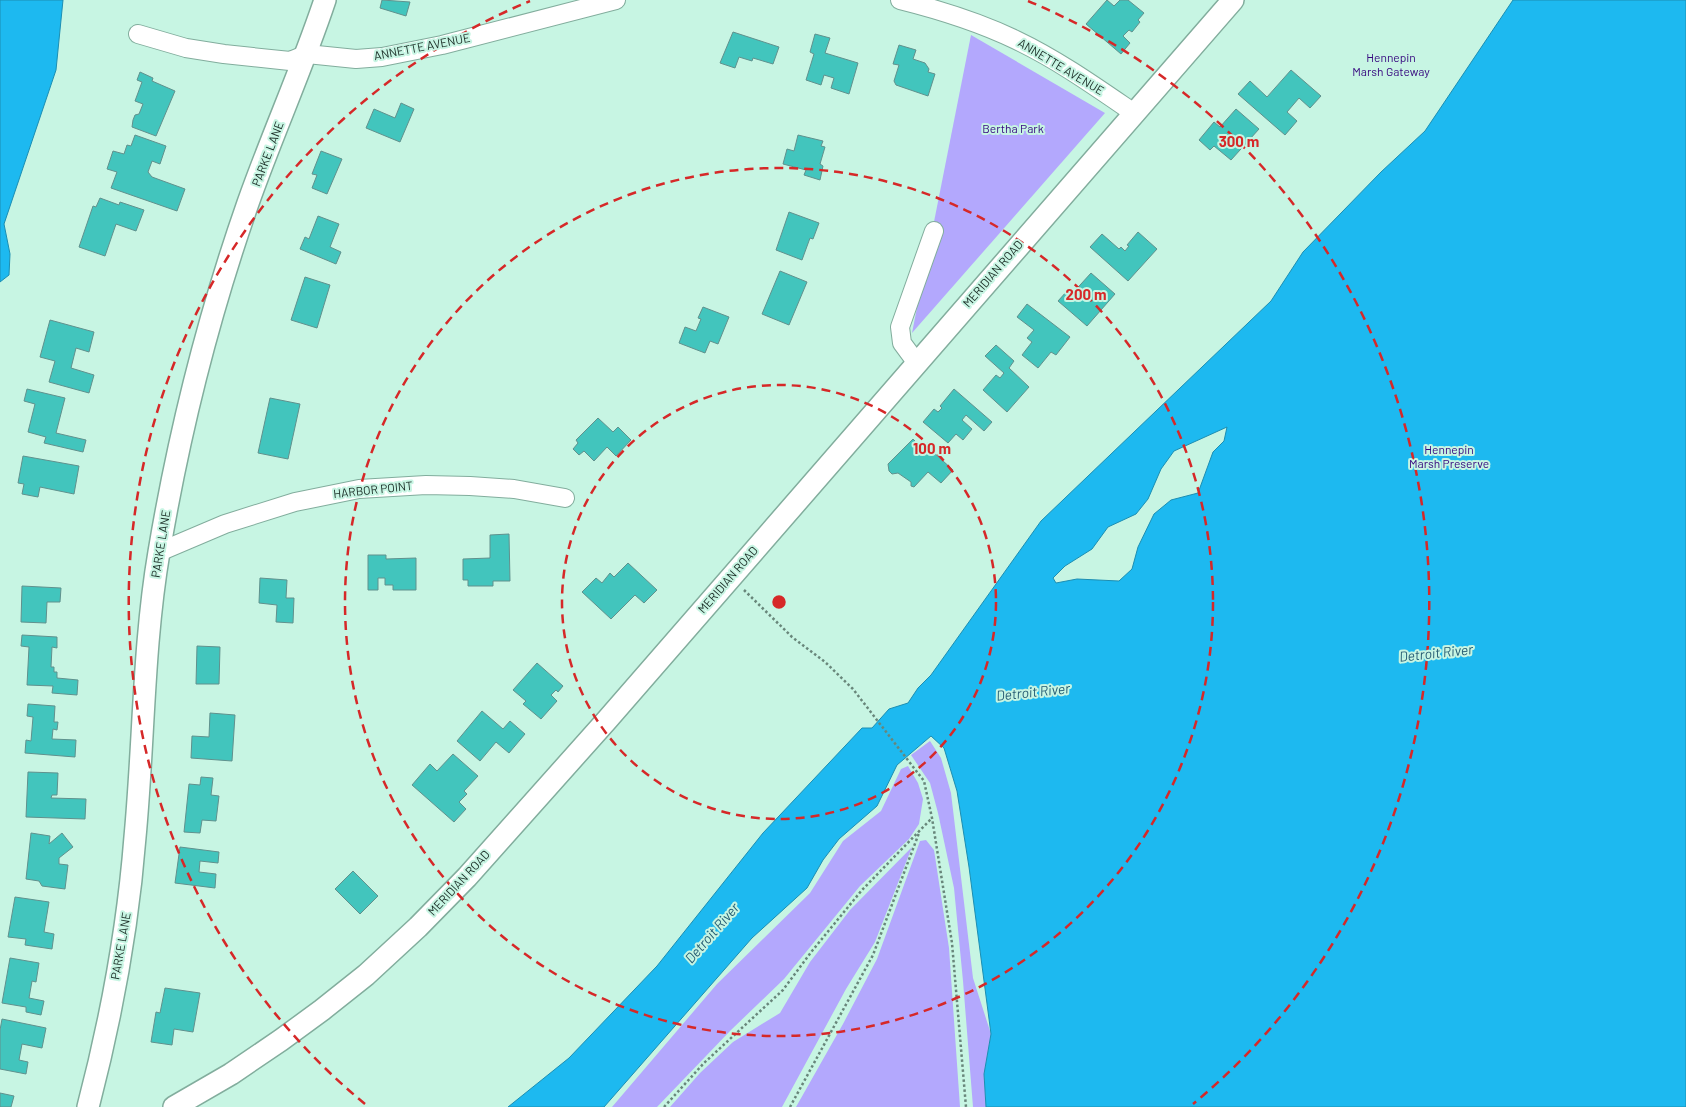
<svg xmlns="http://www.w3.org/2000/svg" width="1686" height="1107" viewBox="0 0 1686 1107" font-family="Barlow,sans-serif">
<rect width="100%" height="100%" fill="#c7f5e3"/>
<!-- green -->
<g fill="#b3a8fd">
<polygon points="971,35 1105,113 912,333"/>
<polygon points="930,741 941,758 951,793 973,978 991,1034 984,1074 986,1107 973,1107 963,981 954,888 938,813 930,783 911,755"/>
<polygon points="908,766 918,783 923,799 919,824 909,839 860,886 784,979 731,1030 657,1107 612,1107 717,984 810,893 843,841 881,811 901,769"/>
<polygon points="926,840 934,850 949,948 960,1107 796,1107 843,1024 877,959 920,841"/>
<polygon points="912,847 875,942 846,989 782,1107 670,1107 700,1073 733,1042 780,1013 810,962 850,910"/>
</g>
<!-- water -->
<g fill="#1db9f0" stroke="#1c8eb2" fill-rule="evenodd">
<polygon points="0,0 63,0 56,70 4,224 10,254 9,275 0,282"/>
<path d="M1513,0H1686V1107H986L984,1074L991,1034L969,867L957,791L944,748L931,736L897,765L877,806L839,839L823,860L807,888L752,938L604,1107H508L569,1058L657,966L763,833L862,728H872L889,709L908,703L918,688L931,675L1041,521L1271,301L1303,252L1381,172L1425,131ZM1227,427L1224,441L1213,452L1198,493L1171,500L1154,514L1138,547L1132,569L1119,581L1077,579L1056,583L1053,578L1065,566L1092,549L1108,527L1136,514L1148,499L1161,469L1174,451Z"/>
</g>
<!-- building -->
<g fill="#42c5bd" stroke="#60918d">
<polygon points="382,0 410,2 406,16 380,8"/>
<polygon points="1107,0 1114,6 1120,0 1128,0 1144,13 1138,20 1140,22 1132,32 1129,30 1123,36 1130,43 1121,54 1086,24"/>
<polygon points="733,32 779,47 773,64 753,58 752,61 739,57 735,68 720,63"/>
<polygon points="815,34 830,38 825,53 858,63 849,94 831,88 834,78 824,75 821,85 806,80 814,54 810,52"/>
<polygon points="899,45 916,50 913,59 925,63 929,69 928,72 935,74 928,96 896,85 894,81 899,65 893,64"/>
<polygon points="1291,70 1321,96 1310,108 1299,98 1287,112 1297,121 1285,135 1238,94 1250,81 1267,97"/>
<polygon points="140,72 153,78 152,81 175,91 156,136 132,127 133,120 135,115 139,114 143,104 135,101 142,82 137,80"/>
<polygon points="401,103 414,109 400,142 366,128 374,109 395,118"/>
<polygon points="1236,109 1259,129 1231,160 1214,146 1210,150 1199,140 1214,122 1220,127"/>
<polygon points="135,135 166,146 160,164 152,161 148,172 152,177 185,189 177,211 111,188 117,172 107,169 113,151 124,154 127,145 131,146"/>
<polygon points="798,135 823,141 821,146 825,147 820,164 823,166 820,180 804,175 806,170 783,164 787,149 794,151"/>
<polygon points="321,151 342,159 327,194 312,188 317,175 312,174"/>
<polygon points="100,198 119,205 120,202 144,210 136,231 116,224 105,256 79,247 93,206 96,207"/>
<polygon points="789,212 819,223 813,239 810,238 802,260 776,250"/>
<polygon points="318,216 339,224 330,247 341,252 336,264 300,249 305,237 309,239"/>
<polygon points="1138,232 1157,249 1128,281 1090,247 1102,234 1119,249 1121,247 1125,251 1129,246 1127,245"/>
<polygon points="780,271 807,282 789,325 762,314"/>
<polygon points="1091,273 1115,294 1087,326 1058,301 1067,291 1071,295"/>
<polygon points="305,277 330,285 317,328 291,320"/>
<polygon points="1027,304 1070,337 1056,355 1051,352 1038,368 1022,355 1032,342 1027,338 1034,330 1017,317"/>
<polygon points="703,307 729,317 718,344 710,341 705,353 679,343 685,327 696,331 701,319 698,318"/>
<polygon points="50,320 94,332 89,352 76,348 71,368 94,375 89,393 49,382 55,361 40,357"/>
<polygon points="996,345 1014,361 1009,368 1029,387 1007,412 983,390 996,375 1000,378 1004,373 985,356"/>
<polygon points="27,389 65,398 56,433 86,440 83,452 44,443 46,437 28,432 35,404 24,401"/>
<polygon points="954,389 992,422 984,431 966,415 962,420 972,429 963,440 956,434 948,443 923,422 934,409 938,412 942,408 940,406"/>
<polygon points="270,398 300,404 288,459 258,453"/>
<polygon points="598,418 613,432 618,427 631,440 616,456 607,447 594,461 584,451 579,455 573,449 578,443 576,440"/>
<polygon points="913,439 929,455 932,451 953,470 941,483 928,472 914,487 911,486 911,482 898,473 892,474 889,471 888,464"/>
<polygon points="23,456 79,466 74,494 40,487 38,497 22,494 24,484 18,483"/>
<polygon points="509,534 510,581 493,581 493,586 468,586 468,580 463,580 463,559 490,558 490,535"/>
<polygon points="368,555 386,555 386,559 416,558 416,590 393,590 393,585 385,585 385,578 378,578 378,590 368,590"/>
<polygon points="628,563 657,590 644,603 635,595 611,619 582,592 596,578 602,583 610,573 614,577"/>
<polygon points="260,578 287,580 286,598 294,598 293,623 276,622 277,605 259,603"/>
<polygon points="22,586 61,588 60,602 47,602 46,623 21,622"/>
<polygon points="22,635 57,637 57,648 52,647 51,667 54,667 54,672 57,672 57,678 78,680 77,695 52,693 53,686 27,685 29,647 21,646"/>
<polygon points="197,646 220,647 219,684 196,684"/>
<polygon points="537,663 563,686 558,692 556,690 551,695 557,701 541,719 523,704 526,701 513,690"/>
<polygon points="28,704 55,706 54,722 58,722 57,730 53,729 52,739 76,740 75,757 25,753 26,740 31,741 33,717 27,716"/>
<polygon points="482,711 503,729 510,721 525,734 509,753 496,742 480,761 457,741"/>
<polygon points="210,713 235,715 232,761 191,758 192,736 209,737"/>
<polygon points="453,754 478,776 464,791 467,794 459,802 466,809 454,822 412,785 430,764 437,771"/>
<polygon points="28,772 58,773 57,795 52,795 51,798 86,799 85,819 26,817"/>
<polygon points="201,777 213,778 211,795 219,796 216,821 202,820 200,833 184,832 189,784 200,785"/>
<polygon points="31,833 50,836 49,844 62,833 73,847 59,858 59,864 68,865 65,889 42,886 39,881 26,879"/>
<polygon points="180,847 219,852 218,863 200,861 199,872 216,874 215,888 175,883"/>
<polygon points="353,871 378,896 360,914 335,889"/>
<polygon points="15,897 49,902 44,932 54,934 52,949 25,945 26,939 8,937"/>
<polygon points="10,958 39,963 36,982 32,981 29,998 44,1001 41,1015 26,1012 26,1007 2,1003"/>
<polygon points="165,988 200,993 193,1032 174,1029 172,1045 151,1042 156,1012 160,1013"/>
<polygon points="2,1019 46,1028 42,1048 22,1044 19,1060 28,1062 26,1074 0,1069 0,1030"/>
<polygon points="0,1093 14,1096 11,1107 0,1107"/>
</g>
<g fill="none" stroke-linecap="round" stroke-linejoin="round">
<!-- minor casing -->
<g stroke="#82ad9d" stroke-width="20">
<g id="minor">
<path d="M900,0C940,10 979,22 1016,40C1058,60 1096,87 1134,113"/>
<polyline points="138,34 186,48 224,54 290,61 307,54 356,59 382,57 442,45 616,0"/>
<polyline points="916,362 902,343 900,327 934,231"/>
<polyline points="159,552 225,524 295,502 359,489 426,485 470,486 514,489 565,498"/>
</g>
</g>
<!-- tertiary casing -->
<g stroke="#82ad9d" stroke-width="24">
<g id="tertiary">
<path d="M88,1107C111,1019 128,927 135,837C144,742 143,646 159,552C179,433 208,317 248,203C272,135 302,69 325,0"/>
<polyline points="174,1107 231,1074 281,1040 322,1010 366,975 418,927 467,877 607,720 1233,0"/>
</g>
</g>
<!-- path -->
<g stroke="#68867a" stroke-width="2.5" stroke-dasharray="2.5 2.5" stroke-linecap="butt">
<polyline points="744,590 792,637 825,662 853,689 924,781 932,818 952,943 966,1107"/>
<polyline points="664,1107 704,1063 783,990 812,951 862,890 932,818"/>
<polyline points="790,1107 873,955 919,833"/>
</g>
<!-- minor -->
<use href="#minor" stroke="#fff" stroke-width="18"/>
<!-- tertiary -->
<use href="#tertiary" stroke="#fff" stroke-width="21"/>
</g>
<!-- distance rings -->
<g fill="none" stroke="#d62828" stroke-width="2.5" stroke-dasharray="9 6">
<circle cx="779" cy="602" r="217"/>
<circle cx="779" cy="602" r="434"/>
<path d="M365 1104A651 651 0 0 1 530 1M1028 1A651 651 0 0 1 1193 1104"/>
</g>
<g text-anchor="middle" stroke-width="4" stroke-linejoin="round" paint-order="stroke">
<!-- street labels -->
<g font-size="12" fill="#182a23" stroke="#c7f5e3">
<text transform="translate(422 47) rotate(-11)" y="4">ANNETTE AVENUE</text>
<text transform="translate(1061 67) rotate(31)" y="4">ANNETTE AVENUE</text>
<text transform="translate(268 154) rotate(-69)" y="4">PARKE LANE</text>
<text transform="translate(993 274) rotate(-49)" y="4">MERIDIAN ROAD</text>
<text transform="translate(373 490) rotate(-6)" y="4">HARBOR POINT</text>
<text transform="translate(161 544) rotate(-81)" y="4">PARKE LANE</text>
<text transform="translate(728 580) rotate(-49)" y="4">MERIDIAN ROAD</text>
<text transform="translate(459 883) rotate(-47)" y="4">MERIDIAN ROAD</text>
<text transform="translate(121 946) rotate(-80)" y="4">PARKE LANE</text>
</g>
<!-- park labels -->
<g font-size="12" fill="#35057e" stroke="#c7f5e3">
<text x="1391" y="62">Hennepin<tspan x="1391" dy="14">Marsh Gateway</tspan></text>
<text x="1013" y="133">Bertha Park</text>
<text x="1449" y="454">Hennepin<tspan x="1449" dy="14">Marsh Preserve</tspan></text>
</g>
<!-- water labels -->
<g font-size="14" font-style="italic" fill="#275d74" stroke="#c7f5e3">
<text transform="translate(1436 653) rotate(-6)" y="5">Detroit River</text>
<text transform="translate(1033 692) rotate(-6)" y="5">Detroit River</text>
<text transform="translate(712 933) rotate(-49)" y="5">Detroit River</text>
</g>
</g>
<circle cx="779" cy="602" r="8" fill="#d62828" stroke="#c7f5e3" stroke-width="2.5"/>
<g font-size="15" text-anchor="middle" font-weight="bold" fill="#d62828" stroke="#c7f5e3" stroke-width="4" stroke-linejoin="round" paint-order="stroke">
<text x="1239" y="147">300 m</text>
<text x="1086" y="300">200 m</text>
<text x="932" y="454">100 m</text>
</g>
</svg>
